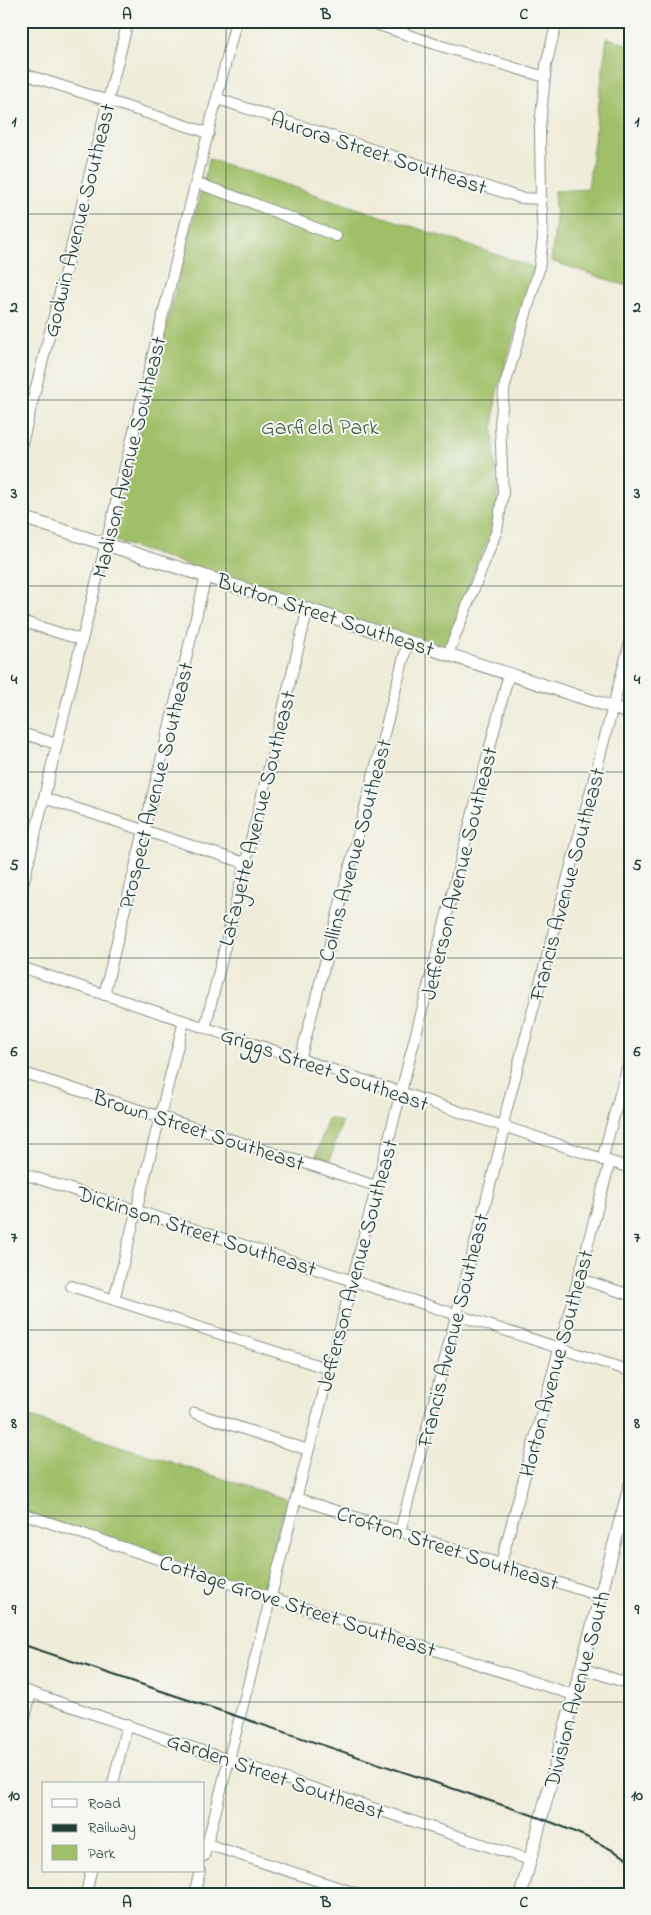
<svg xmlns="http://www.w3.org/2000/svg" width="651" height="1915" viewBox="0 0 651 1915" font-family="'Indie Flower',sans-serif">
<rect width="100%" height="100%" fill="#f6f6f2"/>
<filter id="ink" filterUnits="userSpaceOnUse"><feTurbulence type="fractalNoise" baseFrequency=".02" numOctaves="2"/><feDisplacementMap in="SourceGraphic" scale="10" xChannelSelector="R" yChannelSelector="G"/><feConvolveMatrix kernelMatrix="1 2 1 2 8 2 1 2 1" color-interpolation-filters="sRGB"/></filter>
<filter id="wash" filterUnits="userSpaceOnUse"><feTurbulence type="fractalNoise" baseFrequency=".0096" numOctaves="4" result="noise"/><feDisplacementMap in="SourceGraphic" scale="20" xChannelSelector="R" yChannelSelector="G"/><feGaussianBlur stdDeviation="1.12" result="paint"/><feColorMatrix in="noise" values="0 0 0 0 0 0 0 0 0 0 0 0 0 0 0 0 0 1.4 0 .05"/><feComposite in="paint" operator="in"/></filter>
<g filter="url(#wash)">
<rect width="100%" height="100%" fill="#efecd9"/>
<!-- green -->
<g fill="#a0bf67" stroke="#607e4e">
<polygon points="607,38 630,45 630,287 551,261 556,219 554,191 588,189"/>
<polygon points="209,159 534,267 496,396 493,430 497,499 492,530 469,584 449,650 112,540"/>
<polygon points="328,1118 342,1122 330,1160 316,1156"/>
<polygon points="21,1414 286,1499 263,1591 21,1511"/>
</g>
</g>
<g filter="url(#ink)">
<g fill="none" stroke-linecap="round" stroke-linejoin="round">
<!-- minor casing -->
<g stroke="#879486" stroke-width="12">
<g id="minor">
<polyline points="367,21 438,45 545,77"/>
<polyline points="21,73 209,133"/>
<polyline points="218,99 521,198 541,199"/>
<polyline points="197,183 250,202 336,236"/>
<polyline points="21,447 128,21"/>
<polyline points="21,621 82,640"/>
<polyline points="448,654 497,530 503,494 500,423 505,385 539,269 543,238 541,199 540,127 546,65 557,21"/>
<polyline points="21,733 57,744"/>
<polyline points="44,798 245,863"/>
<polyline points="21,833 35,837"/>
<polyline points="21,893 82,640 236,21"/>
<polyline points="21,967 630,1168"/>
<polyline points="104,995 206,576"/>
<polyline points="205,1028 308,608"/>
<polyline points="300,1060 408,641"/>
<polyline points="21,1072 376,1186"/>
<polyline points="502,1127 630,642"/>
<polyline points="602,1160 630,1057"/>
<polyline points="21,1173 630,1371"/>
<polyline points="578,1278 630,1295"/>
<polyline points="71,1286 329,1369"/>
<polyline points="114,1300 184,1021"/>
<polyline points="195,1413 308,1450"/>
<polyline points="296,1498 600,1596"/>
<polyline points="21,1513 279,1600 574,1695"/>
<polyline points="400,1532 505,1128"/>
<polyline points="501,1563 610,1162"/>
<polyline points="581,1668 630,1684"/>
<path d="M21,1689C190,1748 360,1804 530,1860"/>
<polyline points="21,1733 31,1693"/>
<polyline points="113,1784 127,1724"/>
<polyline points="207,1844 358,1894"/>
<polyline points="204,1856 509,673"/>
<polyline points="86,1894 91,1871"/>
<polyline points="194,1894 200,1871"/>
</g>
</g>
<!-- major casing -->
<g stroke="#879486" stroke-width="14">
<g id="major">
<polyline points="21,517 630,713"/>
<polyline points="521,1894 630,1485"/>
</g>
</g>
<!-- minor -->
<use href="#minor" stroke="#fff" stroke-width="10"/>
<!-- major -->
<use href="#major" stroke="#fff" stroke-width="12"/>
<!-- rail -->
<path stroke="#1f3d34" stroke-width="2" d="M21,1644L532,1815C566,1827 598,1841 630,1860"/>
</g>
</g>
<!-- grid -->
<path fill="none" stroke="#1f3d34" stroke-width="1" stroke-opacity="0.55" d="M226,21V1894M425,21V1894M21,214H630M21,400H630M21,586H630M21,772H630M21,958H630M21,1144H630M21,1330H630M21,1516H630M21,1702H630"/>
<g text-anchor="middle" stroke-width="4" stroke-linejoin="round" paint-order="stroke">
<!-- street labels -->
<g font-size="22" fill="#1f3d34" stroke="#f6f6f2">
<text transform="translate(379 152) rotate(18)" y="8">Aurora Street Southeast</text>
<text transform="translate(78 220) rotate(-76)" y="8">Godwin Avenue Southeast</text>
<text transform="translate(128 457) rotate(-76)" y="8">Madison Avenue Southeast</text>
<text transform="translate(326 614) rotate(18)" y="8">Burton Street Southeast</text>
<text transform="translate(155 785) rotate(-76)" y="8">Prospect Avenue Southeast</text>
<text transform="translate(256 818) rotate(-76)" y="8">Lafayette Avenue Southeast</text>
<text transform="translate(354 850) rotate(-75)" y="8">Collins Avenue Southeast</text>
<text transform="translate(458 873) rotate(-76)" y="8">Jefferson Avenue Southeast</text>
<text transform="translate(566 884) rotate(-75)" y="8">Francis Avenue Southeast</text>
<text transform="translate(325 1068) rotate(19)" y="8">Griggs Street Southeast</text>
<text transform="translate(199 1129) rotate(18)" y="8">Brown Street Southeast</text>
<text transform="translate(197 1230) rotate(18)" y="8">Dickinson Street Southeast</text>
<text transform="translate(356 1265) rotate(-75)" y="8">Jefferson Avenue Southeast</text>
<text transform="translate(452 1330) rotate(-76)" y="8">Francis Avenue Southeast</text>
<text transform="translate(555 1363) rotate(-75)" y="8">Horton Avenue Southeast</text>
<text transform="translate(448 1547) rotate(18)" y="8">Crofton Street Southeast</text>
<text transform="translate(298 1605) rotate(18)" y="8">Cottage Grove Street Southeast</text>
<text transform="translate(576 1689) rotate(-75)" y="8">Division Avenue South</text>
<text transform="translate(276 1775) rotate(19)" y="8">Garden Street Southeast</text>
</g>
<!-- park labels -->
<g font-size="22" fill="#3f5e41" stroke="#f6f6f2">
<text x="320" y="434">Garfield Park</text>
</g>
</g>
<!-- margin -->
<rect width="651" height="1915" fill="none" stroke="#f6f6f2" stroke-width="55"/>
<!-- legend -->
<rect x="42" y="1782" width="162" height="90" fill="#f6f6f2" stroke="#a0aca6"/>
<rect x="52" y="1799" width="25" height="8" fill="#ffffff" stroke="#a0aca6"/>
<text x="88" y="1808" font-size="15" fill="#1f3d34">Road</text>
<rect x="52" y="1824" width="25" height="8" fill="#1f3d34" stroke="#a0aca6"/>
<text x="88" y="1832" font-size="15" fill="#1f3d34">Railway</text>
<rect x="52" y="1845" width="25" height="15" fill="#a0bf67" stroke="#a0aca6"/>
<text x="88" y="1858" font-size="15" fill="#1f3d34">Park</text>
<rect x="28" y="28" width="596" height="1860" fill="none" stroke="#1f3d34" stroke-width="2"/>
<g font-size="16" text-anchor="middle" font-weight="bold" fill="#1f3d34">
<text x="127" y="19">A</text>
<text x="326" y="19">B</text>
<text x="524" y="19">C</text>
<text x="14" y="126">1</text>
<text x="637" y="126">1</text>
<text x="14" y="312">2</text>
<text x="637" y="312">2</text>
<text x="14" y="498">3</text>
<text x="637" y="498">3</text>
<text x="14" y="684">4</text>
<text x="637" y="684">4</text>
<text x="14" y="870">5</text>
<text x="637" y="870">5</text>
<text x="14" y="1056">6</text>
<text x="637" y="1056">6</text>
<text x="14" y="1242">7</text>
<text x="637" y="1242">7</text>
<text x="14" y="1428">8</text>
<text x="637" y="1428">8</text>
<text x="14" y="1614">9</text>
<text x="637" y="1614">9</text>
<text x="14" y="1800">10</text>
<text x="637" y="1800">10</text>
<text x="127" y="1907">A</text>
<text x="326" y="1907">B</text>
<text x="524" y="1907">C</text>
</g>
</svg>
